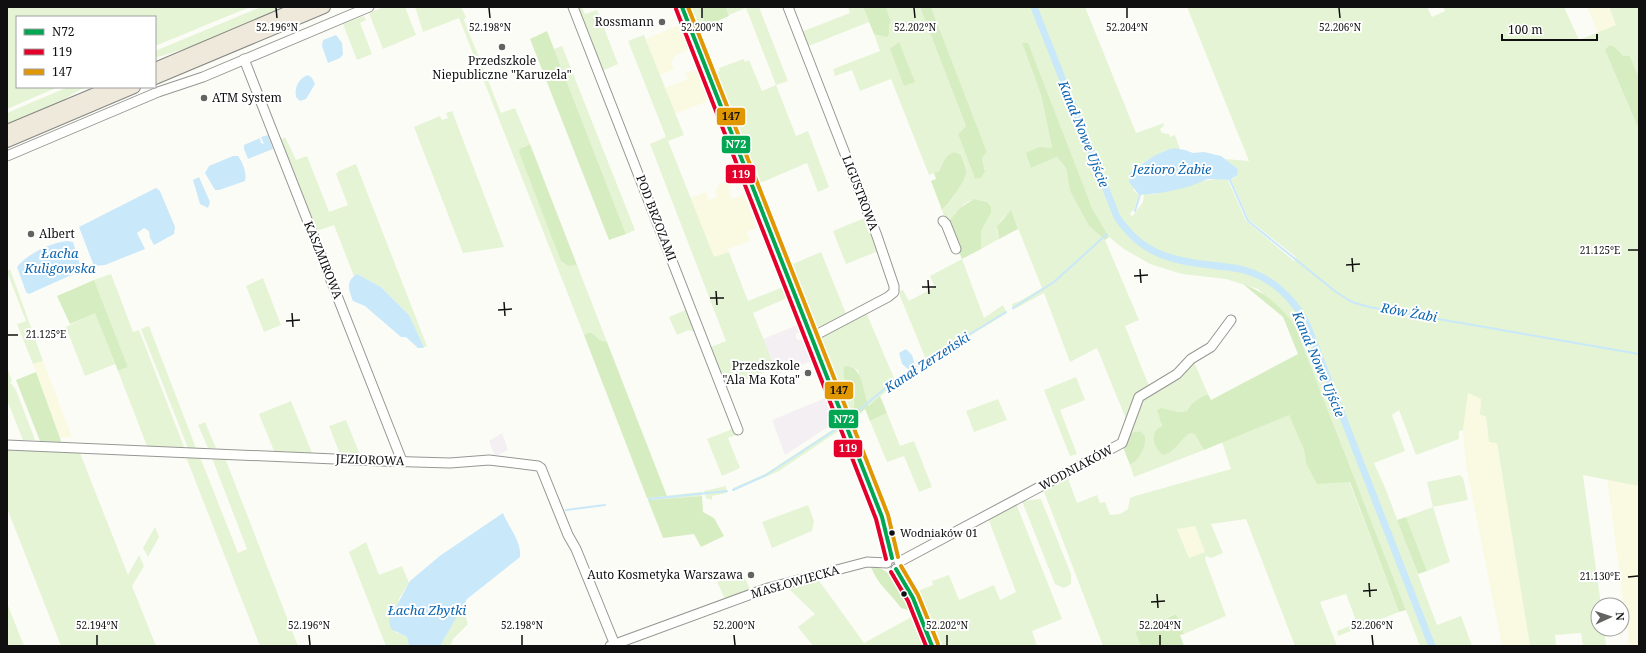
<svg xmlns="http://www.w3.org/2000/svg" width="1646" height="653" viewBox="0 0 1646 653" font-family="'Noto Serif',serif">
<rect width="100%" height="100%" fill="#fcfcf7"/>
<!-- industrial -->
<g fill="#f4eff3">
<polygon points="800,324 802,330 796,334 796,337 798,340 806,339 814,360 778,374 763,339"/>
<polygon points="828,397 837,421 785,455 772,420"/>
<polygon points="502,433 508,450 495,456 489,441"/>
</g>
<!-- farmland -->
<g fill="#faf9e2">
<polygon points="1587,7 1609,7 1616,25 1598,33"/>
<polygon points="684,23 693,48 676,55 671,62 674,69 660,75 646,39"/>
<polygon points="701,68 713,99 675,114 665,88 688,79 685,73"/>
<polygon points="742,173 744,179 728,187 731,195 730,196 732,199 744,194 757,228 747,232 750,241 728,249 729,252 714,258 690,198 706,192 709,200 717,197 715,190 719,188 718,185"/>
<polygon points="43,361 72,437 60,438 33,364"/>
<polygon points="1468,393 1481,399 1480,414 1486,417 1487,433 1497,443 1530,646 1502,646 1466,465 1463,430"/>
<polygon points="1607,479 1639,486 1639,646 1629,646"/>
<polygon points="1195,526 1205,552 1189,558 1177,528"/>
</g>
<!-- green -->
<g fill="#e5f4d4" fill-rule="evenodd">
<polygon points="7,7 250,7 155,46 155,17 17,17 17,87 58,87 7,109"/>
<polygon points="261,7 291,7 187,48 155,58 155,51"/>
<polygon points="384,7 405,7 416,35 383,49 369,13"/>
<polygon points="415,7 461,7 466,17 464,20 501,113 515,108 530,144 523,147 569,266 577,265 607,342 600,340 592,333 587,333 584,335 459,18 423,32"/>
<polygon points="577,7 582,7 585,14 597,10 618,64 602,71"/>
<polygon points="691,7 707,7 700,10 706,26 699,28"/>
<polygon points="726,7 759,7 788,81 776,85 796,136 808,131 829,187 818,192 807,163 760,183 766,201 763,202 720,93 722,85 717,78 714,77 713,69 715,72 720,71 719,68 744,59 745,62 749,60 762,91 776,85 746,8 729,15"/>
<polygon points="848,7 863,7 869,22 806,47 801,32 850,13"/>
<path d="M886,7H920L966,126L958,134L975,179L981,178L985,169L982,158L987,152L931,7H1085L1136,133L1164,123L1163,127L1160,129L1162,133L1169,134L1170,137L1175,135L1180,149L1166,150L1141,164L1133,190L1139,195L1134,210L1130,213L1132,217L1143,202L1144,194C1173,196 1199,175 1228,180L1246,221L1294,261L1296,257L1249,220L1231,180L1235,177L1238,169L1225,159L1249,161L1187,7H1427L1432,17L1445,11L1443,7H1564L1579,40L1616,25L1609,7H1639V78L1630,56H1623L1615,47L1609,45L1605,50L1639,130V486L1583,475L1601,605H1598V629H1604L1606,646H1583L1581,633L1555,635L1556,646H1530L1497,443L1489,442L1486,417L1480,414L1481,399L1468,393L1463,430L1459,431V439L1416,455L1399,410L1392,415L1405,451L1374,463L1386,490L1437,625L1461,616L1472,646H1420L1295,326L1258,289L1226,279L1182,274L1150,264L1124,249L1109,237L1092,208L1022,43L1041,95L1052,148L1031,168L1057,157L1066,168L1070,191L1089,226L1105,240L1139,320L1125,326L1149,386L1134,398L1126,419L1097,348L1070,362L1044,293L1013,310L1012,304L1020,301L1042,288L1011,211C1000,220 994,225 999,239L981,249V231L991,213L987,202C963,194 961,211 947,224L942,210C951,203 968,178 966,167C965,163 963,159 961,155L955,152C944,155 943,163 939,171L929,175L891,79L860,91L852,70L835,76L833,69L880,51L874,34H889L888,27L891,22Z"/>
<polygon points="364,16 366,20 360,23 372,54 357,60 343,24"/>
<polygon points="644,35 684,135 668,141 714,257 729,252 748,301 783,287 787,298 753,313 775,368 742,381 741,379 725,385 711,347 726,341 650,144 666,137 628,41"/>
<polygon points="562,46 635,230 626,234 554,49"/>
<polygon points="68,87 85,87 61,101 7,124 7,113"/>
<polygon points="452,111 504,247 463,253 414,127 440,116 442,120 448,118 446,113"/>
<polygon points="285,137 296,160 307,156 329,212 348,205 336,174 339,171 356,164 427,346 424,347 409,315 381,287 357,274 354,276 334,225 314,232 278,141"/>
<polygon points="867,217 880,253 876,252 846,264 833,231"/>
<polygon points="821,252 847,316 821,330 819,326 816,328 811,325 788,266"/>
<polygon points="962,259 984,318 1003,305 1007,313 927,362 900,296 900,291 903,290 909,301 935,287 930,276"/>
<polygon points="10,269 43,361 33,364 17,324 26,321 7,272"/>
<polygon points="111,274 133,332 139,330 184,447 147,446 118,371 128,367 94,280"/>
<polygon points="263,278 281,325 264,332 246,286"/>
<polygon points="688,309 697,333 689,330 677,335 669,317"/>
<polygon points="95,312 115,364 85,376 66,327"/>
<polygon points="866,312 896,383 869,406 865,399 858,370 849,366 843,372 855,406 845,413 816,339"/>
<polygon points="149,326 196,448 188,448 141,329"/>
<path d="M1194,362L1208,394C1200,398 1190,402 1187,411L1158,414L1161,420L1163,455C1176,453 1180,438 1191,433L1195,435L1204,450L1134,477L1130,465C1141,458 1144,448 1145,436L1140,431L1129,433L1140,401L1182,375Z"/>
<polygon points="7,367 12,381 10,382 16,390 35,440 23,440 7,400"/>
<polygon points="1076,377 1085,400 1060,410 1077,454 1070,456 1044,390"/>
<polygon points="998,399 1007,420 974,432 966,411"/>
<polygon points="291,401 312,453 274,451 259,414"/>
<polygon points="887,413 900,446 914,441 932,487 919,492 904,456 887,462 870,421"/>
<path d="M1289,414L1304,450L1306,463L1349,481L1399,612L1338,636L1337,631L1357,623L1346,594L1323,601L1320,602L1337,646H1295L1246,519L1211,524L1223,553L1211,558L1206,556L1205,559L1226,616L1184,634L1175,614L1135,632L1141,646H1103L1043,489L1067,476L1077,503L1097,495L1100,503L1105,502L1110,515L1120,514L1128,509L1130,498L1135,496L1231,469L1222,442ZM1195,526L1205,552L1189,558L1177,529Z"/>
<polygon points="346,420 360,455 340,454 329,426"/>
<polygon points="205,422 216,448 208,448 198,425"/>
<polygon points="732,425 736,435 728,438 740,468 722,476 707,439 730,430"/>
<polygon points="838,426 840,430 779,471 733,491 733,488 765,474"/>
<polygon points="7,450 80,453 128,575 139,555 144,566 132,586 156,646 61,646 7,508"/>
<polygon points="186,457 200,457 238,553 247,549 212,458 225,458 298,646 260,646"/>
<polygon points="1460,475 1463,478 1468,500 1433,507 1450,562 1427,571 1406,517 1433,507 1427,482"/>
<polygon points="726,486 727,493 712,496 712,500 706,498 704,491"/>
<polygon points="701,492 702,496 648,500 647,498"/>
<polygon points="1041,499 1071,574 1071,584 1064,588 1055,584 1022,501"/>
<polygon points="808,505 814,521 812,531 772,548 762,522"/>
<polygon points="1017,506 1062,619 1032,631 1037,646 937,646 915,592 933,585 932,581 949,575 959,600 994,585 1000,600 1016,592 988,518"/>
<polygon points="155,527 159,537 148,557 143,548"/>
<polygon points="366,542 379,575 402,566 409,583 399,599 395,632 407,637 409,646 386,646 349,552"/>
<polygon points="740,573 743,574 750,589 725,599 717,582"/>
<polygon points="817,578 864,643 915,615 927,646 813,646 798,627 815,614 786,586"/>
<polygon points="7,603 24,646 7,646"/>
<polygon points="462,607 468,624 453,639 450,646 440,646"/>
</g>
<!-- forest -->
<g fill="#d6edc2">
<polygon points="707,7 726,7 729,16 706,26 700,10"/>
<polygon points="863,7 886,7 891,22 889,25 889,34 887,37 874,34"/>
<polygon points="920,7 931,7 987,152 982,158 985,171 981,178 975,179 958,134 966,126"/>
<polygon points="547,31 626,234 609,240 530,39"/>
<polygon points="899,42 915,82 904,86 890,49"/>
<polygon points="1022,43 1028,43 1092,208 1109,237 1105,240 1089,226 1070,191 1066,168 1057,157 1031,168 1026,153 1039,147 1052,148 1041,95"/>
<polygon points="1609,45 1615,47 1623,56 1630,56 1639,78 1639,130 1605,50"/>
<polygon points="530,144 577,265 569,266 561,261 519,152 520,149"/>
<path d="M955,152L961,155C963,161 967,167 966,173C965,182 949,204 942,210L931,181L936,179L934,173L939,171C943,163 945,154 955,152Z"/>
<polygon points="974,199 987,202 991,207 991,213 981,231 981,249 962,259 947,224 960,208"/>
<polygon points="1011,210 1018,229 999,239 997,226"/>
<polygon points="94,280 128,367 118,371 95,313 70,324 57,296"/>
<path d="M1243,284C1265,292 1282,307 1295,326L1406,610L1399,612L1350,482L1317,484L1306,463L1304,450L1289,415L1204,450L1195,435L1191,433C1180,438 1176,453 1163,455C1155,449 1151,439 1156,430L1162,426L1157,410L1161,408L1178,412L1187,411C1191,402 1199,398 1208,394L1211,400L1298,354L1283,317Z"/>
<polygon points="587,333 592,333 600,340 607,342 667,496 647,498 584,335"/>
<path d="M845,366C864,365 862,393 869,406L880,396L887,413L870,421L865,409L849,423L845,413L854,407C857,397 838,378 845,366Z"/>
<polygon points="36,372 60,438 61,442 40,441 16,380"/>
<path d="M1140,431L1145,436C1146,448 1140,459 1130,465L1123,447L1129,433Z"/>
<polygon points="702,496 703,512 714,518 724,536 701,547 694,534 663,538 648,500"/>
<polygon points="1406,517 1427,571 1418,574 1397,520"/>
<path d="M871,567C893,567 902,591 911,607L908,610L901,608C891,594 877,584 871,567Z"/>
<polygon points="1176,614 1184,634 1180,635 1184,646 1141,646 1135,632"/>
</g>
<!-- water -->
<g fill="#c9e8fa">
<polygon points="336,35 342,43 343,54 340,58 328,63 322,46 323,40"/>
<path d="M308,75L312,78L315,84L306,99L300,101L296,97C294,87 299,78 308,75Z"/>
<polygon points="268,135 273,149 248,159 244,149 244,145 260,138 261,143 264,144 261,137"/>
<path d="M1174,148L1185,150L1193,153L1204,152L1221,156L1238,169L1237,175L1230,180L1208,179L1188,187L1161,193L1139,195L1129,182V174C1143,163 1157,152 1174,148Z"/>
<path d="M233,156H238C243,163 247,173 245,181L219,190H215L205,173L209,166Z"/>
<polygon points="199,177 210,202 208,208 200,204 193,180"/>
<polygon points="156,188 160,191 175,227 174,234 154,245 150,238 149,231 144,228 137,233 145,249 105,265 94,266 79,227"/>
<path d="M67,241L73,242L81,268L78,272L29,294L26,292L17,267C27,254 50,243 67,241Z"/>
<path d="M357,274L381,287L409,315L424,347L423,348H418L406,337H401L365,306L353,301C349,290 345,281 357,274Z"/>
<polygon points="906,349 912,355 915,365 908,369 902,364 899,353"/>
<path d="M503,513C508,526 522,542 520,557L467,599L440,646H409L407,637L391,629L389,620L410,581L441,555Z"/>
</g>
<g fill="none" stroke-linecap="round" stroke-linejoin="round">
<!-- stream -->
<g stroke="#c9e8fa" stroke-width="2">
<polyline points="1230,180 1248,221 1336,292 1352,302 1369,307 1639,354"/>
<polyline points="1135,211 1140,195"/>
<polyline points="1013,308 1054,282 1107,234"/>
<polyline points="851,417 895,380 1006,312"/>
<polyline points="733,490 766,475 838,428"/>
<polyline points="649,499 727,491"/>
<polyline points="566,510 605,505"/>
</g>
<!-- canal -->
<path stroke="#c9e8fa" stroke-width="7" d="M1034,7L1117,217C1141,253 1170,261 1211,265C1223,267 1235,267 1247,271C1273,279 1293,299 1306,322L1432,646"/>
<!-- minor casing -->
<g stroke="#969694" stroke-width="11">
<g id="minor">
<polyline points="573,7 738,430"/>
<polyline points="682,7 882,517 892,558"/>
<polyline points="788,7 877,236 894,286 894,292 888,297 812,337"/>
<polyline points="244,59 402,461"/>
<polyline points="7,156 158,92 203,77 369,7"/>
<polyline points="943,221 946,224 956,249"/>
<polyline points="7,445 381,461 450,463 489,460 538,466 541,468 568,535 576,549 615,645"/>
<polyline points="899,562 1122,443 1139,397 1177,374 1191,359 1211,347 1231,320"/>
<polyline points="896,569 913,598 932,646"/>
<polyline points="610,646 768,588 867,562 887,563"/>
</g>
</g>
<!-- major casing -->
<g stroke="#848481" stroke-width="14">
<g id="major">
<polyline points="155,69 301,7"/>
<polyline points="155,78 324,7"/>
<polyline points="7,131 112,87"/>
<polyline points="7,141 134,87"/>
</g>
</g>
<!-- minor -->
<use href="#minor" stroke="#fffffe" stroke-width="9"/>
<!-- major -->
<use href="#major" stroke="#eee9da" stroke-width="12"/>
<!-- bus-1 casing -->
<g stroke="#fff" stroke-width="7">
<g id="bus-1">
<polyline points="682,7 882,517 892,558"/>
<polyline points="896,569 913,598 932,646"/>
</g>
</g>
<!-- bus-2 casing -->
<g stroke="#fff" stroke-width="7">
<g id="bus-2">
<polyline points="676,9 876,519 886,559"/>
<polyline points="891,572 908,601 926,646"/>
</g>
</g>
<!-- bus-3 casing -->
<g stroke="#fff" stroke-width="7">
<g id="bus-3">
<polyline points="688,7 888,515 898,557"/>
<polyline points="901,566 918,595 938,644"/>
</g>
</g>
<!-- bus-1 -->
<use href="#bus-1" stroke="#00a651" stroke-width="4"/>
<!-- bus-2 -->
<use href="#bus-2" stroke="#e4002b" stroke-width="4"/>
<!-- bus-3 -->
<use href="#bus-3" stroke="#e09702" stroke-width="4"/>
</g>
<!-- ticks -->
<path fill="none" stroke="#101010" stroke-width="1.5" d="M276,8L277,18M489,8L490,18M702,8V18M914,8L915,18M1127,8V18M1339,8L1340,18M1628,250H1638M1352,258L1353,272M1346,265L1360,264M1140,269L1141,283M1134,276L1148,275M928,280L929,294M922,287H936M716,291L717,305M710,298H724M504,302L505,316M498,310L512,309M292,313L293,327M286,321L300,320M8,335H18M1628,577L1638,576M1369,583L1370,597M1363,591L1377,590M1157,594L1158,608M1151,602L1165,601M97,635V645M309,635L310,645M522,635V645M734,635L735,645M947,635V645M1160,635V645M1372,635L1373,645"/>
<!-- markers -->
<g fill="#636361" stroke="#fff" stroke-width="1.5">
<circle cx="662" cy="22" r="4"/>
<circle cx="502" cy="47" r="4"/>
<circle cx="204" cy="98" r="4"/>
<circle cx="31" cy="234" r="4"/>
<circle cx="808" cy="373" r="4"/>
<circle cx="751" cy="575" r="4"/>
</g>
<g fill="#101010" stroke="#fff" stroke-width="1.5">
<circle cx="892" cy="533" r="3.5"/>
<circle cx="904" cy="594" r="3.5"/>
</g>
<g text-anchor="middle" stroke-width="4" stroke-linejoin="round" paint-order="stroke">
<!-- bus labels -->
<g font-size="11" fill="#101010" stroke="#fff" text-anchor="start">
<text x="900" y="537">Wodniaków 01</text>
</g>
<!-- poi labels -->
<g font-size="12" fill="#101010" stroke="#fff" text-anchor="end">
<text x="654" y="26">Rossmann</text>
<text x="502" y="65" text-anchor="middle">Przedszkole<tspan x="502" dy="14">Niepubliczne "Karuzela"</tspan></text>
<text x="212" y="102" text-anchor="start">ATM System</text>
<text x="39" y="238" text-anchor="start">Albert</text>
<text x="800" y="370">Przedszkole<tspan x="800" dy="14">"Ala Ma Kota"</tspan></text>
<text x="743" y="579">Auto Kosmetyka Warszawa</text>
</g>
<!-- street labels -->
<g font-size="12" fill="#101010" stroke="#fff">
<text transform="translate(860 193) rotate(69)" y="4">LIGUSTROWA</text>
<text transform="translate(656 218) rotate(69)" y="4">POD BRZOZAMI</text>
<text transform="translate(323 260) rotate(68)" y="4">KASZMIROWA</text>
<text transform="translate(370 460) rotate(2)" y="4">JEZIOROWA</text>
<text transform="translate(1076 468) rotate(-28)" y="4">WODNIAKÓW</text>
<text transform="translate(795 582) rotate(-16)" y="4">MASŁOWIECKA</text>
</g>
<!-- water labels -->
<g font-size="13" font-style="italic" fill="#0c65b0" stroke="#fff">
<text transform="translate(1084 134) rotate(68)" y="5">Kanał Nowe Ujście</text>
<text x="1172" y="174">Jezioro Żabie</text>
<text x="60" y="258">Łacha<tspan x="60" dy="15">Kuligowska</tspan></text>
<text transform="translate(1409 312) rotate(10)" y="5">Rów Żabi</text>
<text transform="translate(927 362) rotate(-33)" y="5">Kanał Zerzeński</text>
<text transform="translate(1319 364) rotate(67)" y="5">Kanał Nowe Ujście</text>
<text x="427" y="615">Łacha Zbytki</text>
</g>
</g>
<g font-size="10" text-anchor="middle" fill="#101010" stroke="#fff" stroke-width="4" stroke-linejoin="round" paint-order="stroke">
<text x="277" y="31">52.196°N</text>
<text x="490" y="31">52.198°N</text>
<text x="702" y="31">52.200°N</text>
<text x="915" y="31">52.202°N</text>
<text x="1127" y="31">52.204°N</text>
<text x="1340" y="31">52.206°N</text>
<text x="1600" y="254">21.125°E</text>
<text x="46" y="338">21.125°E</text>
<text x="1600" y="580">21.130°E</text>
<text x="97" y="629">52.194°N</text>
<text x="309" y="629">52.196°N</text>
<text x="522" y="629">52.198°N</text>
<text x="734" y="629">52.200°N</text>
<text x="947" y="629">52.202°N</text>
<text x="1160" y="629">52.204°N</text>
<text x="1372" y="629">52.206°N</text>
</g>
<g stroke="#fff" stroke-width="1.5">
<rect x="716" y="107" width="30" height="19" rx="4" fill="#e09702"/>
<rect x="721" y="135" width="30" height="19" rx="4" fill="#00a651"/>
<rect x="725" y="164" width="31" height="20" rx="4" fill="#e4002b"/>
<rect x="824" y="381" width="30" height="19" rx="4" fill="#e09702"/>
<rect x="828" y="409" width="31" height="20" rx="4" fill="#00a651"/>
<rect x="833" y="439" width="30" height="19" rx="4" fill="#e4002b"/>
</g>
<g font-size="11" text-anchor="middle" font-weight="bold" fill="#fff">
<text x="736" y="148">N72</text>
<text x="741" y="178">119</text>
<text x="844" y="423">N72</text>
<text x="848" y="452">119</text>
</g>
<g font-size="11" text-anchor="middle" font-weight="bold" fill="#111">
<text x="731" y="120">147</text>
<text x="839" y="394">147</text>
</g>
<!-- border -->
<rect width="1646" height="653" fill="none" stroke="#101010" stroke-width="16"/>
<!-- legend -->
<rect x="16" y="16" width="140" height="72" fill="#ffffff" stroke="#9f9f9f"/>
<rect x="24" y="29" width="20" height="6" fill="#00a651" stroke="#9f9f9f"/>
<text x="52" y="36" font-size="12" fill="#101010">N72</text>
<rect x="24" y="49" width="20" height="6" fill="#e4002b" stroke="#9f9f9f"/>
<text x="52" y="56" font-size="12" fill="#101010">119</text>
<rect x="24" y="69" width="20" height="6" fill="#e09702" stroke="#9f9f9f"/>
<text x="52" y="76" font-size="12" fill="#101010">147</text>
<!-- north arrow -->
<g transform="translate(1610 617) rotate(87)"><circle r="19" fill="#ffffff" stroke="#9f9f9f"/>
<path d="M0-3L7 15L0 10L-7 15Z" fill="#636361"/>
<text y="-6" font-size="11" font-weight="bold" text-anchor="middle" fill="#101010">N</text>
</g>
<!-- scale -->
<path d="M1502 34v6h95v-6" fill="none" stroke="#101010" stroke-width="2"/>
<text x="1508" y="34" font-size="12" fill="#101010" stroke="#ffffff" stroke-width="3" paint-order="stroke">100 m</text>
</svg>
